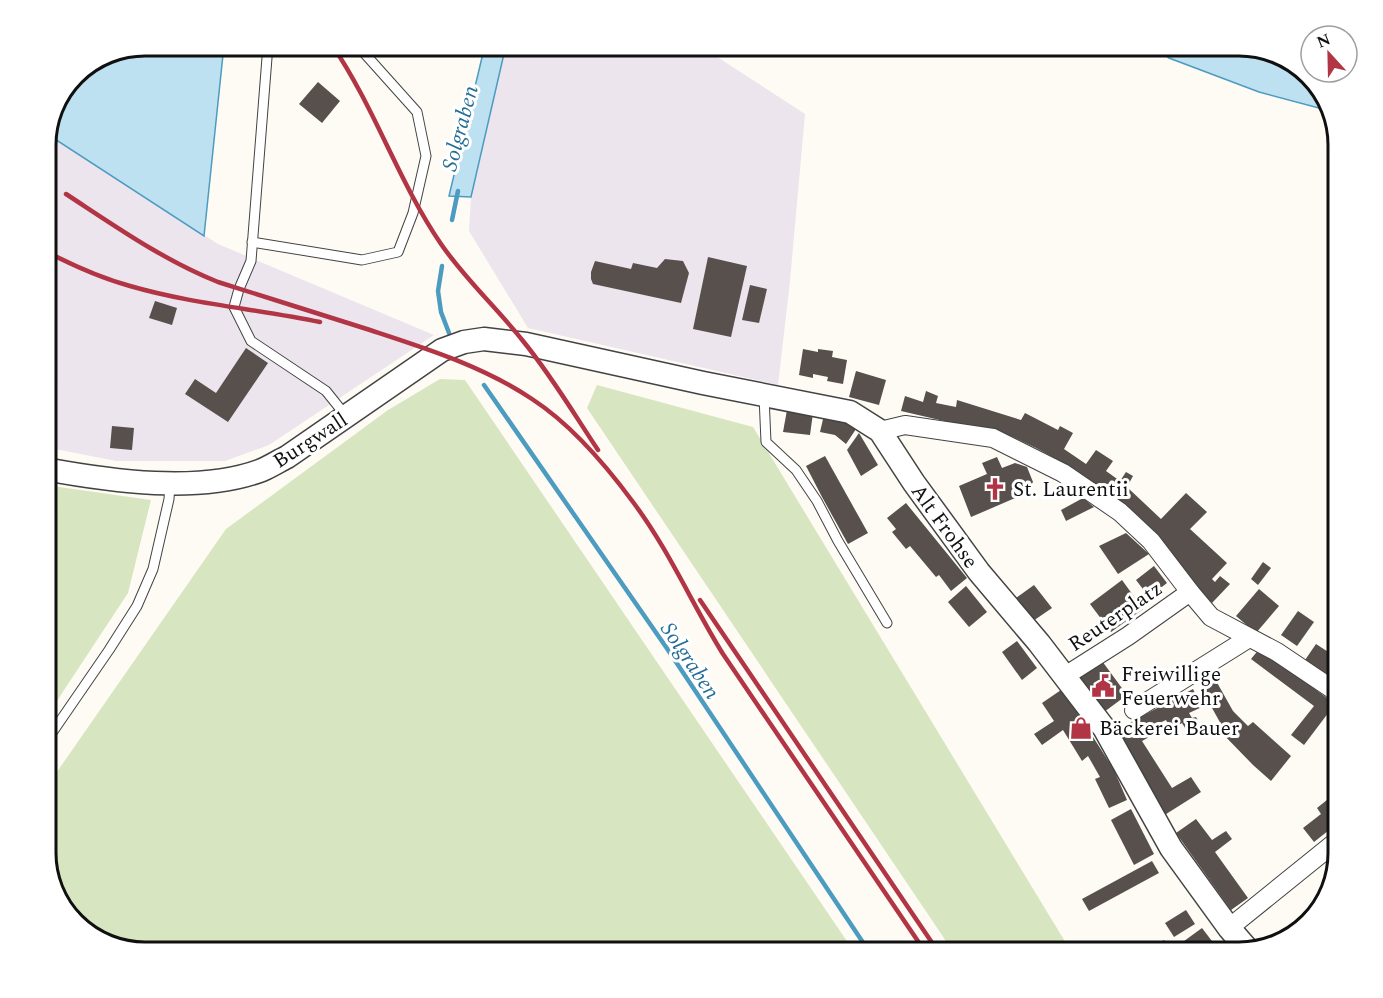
<svg xmlns="http://www.w3.org/2000/svg" width="1383" height="998" viewBox="0 0 1383 998" font-family="Spectral,serif">
<rect width="100%" height="100%" fill="#fefbf4"/>
<!-- industrial -->
<g fill="#ece5ed">
<polygon points="506,45 677,45 708,51 805,114 790,281 778,385 528,328 469,231 471,197"/>
<polygon points="47,134 218,244 434,335 269,445 225,461 116,461 45,447 45,137"/>
</g>
<!-- green -->
<g fill="#d7e6c0">
<polygon points="440,379 465,380 855,953 144,953 84,933 58,903 45,860 45,789 226,529 388,410"/>
<polygon points="597,385 753,427 1072,953 954,953 587,408"/>
<polygon points="45,485 151,500 128,593 45,719"/>
</g>
<!-- water -->
<g fill="#bde1f0" stroke="#4c9bc0" stroke-width="1.5">
<polygon points="144,45 224,45 204,236 47,134 79,70"/>
<polygon points="483,45 506,45 471,197 449,196 484,49"/>
<polygon points="1152,45 1239,45 1299,65 1328,100 1330,111 1259,92 1169,58"/>
</g>
<g fill="none" stroke-linecap="round" stroke-linejoin="round">
<!-- stream -->
<g stroke="#4c9bc0" stroke-width="4.5">
<polyline points="452,220 458,191"/>
<polyline points="442,266 438,291 441,312 449,333"/>
<polyline points="484,385 666,647 870,953"/>
</g>
</g>
<!-- building -->
<g fill="#57504d">
<polygon points="318,82 340,101 322,123 299,104"/>
<polygon points="708,257 747,266 731,337 693,329"/>
<polygon points="665,259 683,261 689,273 681,303 593,284 591,279 591,272 595,261 631,269 633,263 657,268"/>
<polygon points="750,285 767,289 759,323 742,320"/>
<polygon points="155,301 177,308 172,325 149,318"/>
<polygon points="246,348 268,363 228,422 185,394 195,379 216,393"/>
<polygon points="803,349 818,352 818,349 833,351 832,357 847,360 843,384 827,381 828,377 813,374 813,378 799,375"/>
<polygon points="856,371 886,380 879,405 849,397"/>
<polygon points="926,391 938,396 936,403 956,407 957,400 1021,420 1025,413 1058,430 1060,426 1073,433 1064,449 1086,464 1096,450 1113,461 1106,471 1120,481 1126,472 1133,476 1127,487 1161,519 1186,493 1207,512 1190,529 1227,563 1212,579 1215,582 1220,576 1230,584 1212,603 1190,583 1095,486 1058,460 1036,448 1013,437 901,411 905,396 923,402"/>
<polygon points="787,410 813,413 810,435 783,432"/>
<polygon points="824,415 843,421 856,429 846,444 835,435 820,432"/>
<polygon points="112,426 134,428 132,450 110,448"/>
<polygon points="859,433 878,465 861,476 847,450"/>
<polygon points="825,456 868,533 848,544 822,497 806,466"/>
<polygon points="997,457 1002,468 1015,463 1027,467 1033,482 1027,493 971,517 959,486 987,474 982,463"/>
<polygon points="1083,498 1094,507 1066,521 1061,510"/>
<polygon points="906,503 967,578 951,591 939,575 936,577 910,546 906,549 892,532 896,529 887,518"/>
<polygon points="1126,533 1149,554 1118,574 1099,546"/>
<polygon points="1263,562 1271,568 1258,585 1251,579"/>
<polygon points="1154,566 1167,583 1149,597 1136,580"/>
<polygon points="1122,580 1143,609 1111,632 1090,604"/>
<polygon points="1034,585 1052,608 1033,621 1016,598"/>
<polygon points="966,586 987,612 969,627 948,602"/>
<polygon points="1259,589 1279,606 1256,633 1236,616"/>
<polygon points="1298,611 1314,622 1297,646 1281,635"/>
<polygon points="1017,641 1037,668 1022,680 1002,652"/>
<polygon points="1316,644 1336,657 1334,660 1338,663 1338,685 1303,663"/>
<polygon points="1260,648 1335,704 1304,745 1291,735 1314,706 1251,659"/>
<polygon points="1102,661 1127,695 1104,712 1078,678"/>
<polygon points="1215,679 1233,711 1248,726 1253,722 1291,756 1271,781 1253,765 1219,730 1222,726 1201,688"/>
<polygon points="1193,689 1202,707 1189,713 1192,718 1196,717 1200,725 1187,731 1182,723 1171,729 1166,720 1147,729 1151,736 1142,741 1172,788 1191,777 1201,792 1163,816 1112,732"/>
<polygon points="1061,690 1081,718 1114,770 1127,800 1109,808 1095,779 1100,777 1088,756 1082,761 1063,730 1042,745 1034,734 1054,721 1042,703"/>
<polygon points="1338,791 1338,823 1314,842 1303,828 1321,814 1317,808"/>
<polygon points="1131,809 1154,854 1134,865 1111,820"/>
<polygon points="1196,819 1212,840 1226,831 1232,839 1215,852 1248,898 1231,910 1176,833"/>
<polygon points="1152,861 1159,873 1089,911 1082,899"/>
<polygon points="1186,910 1195,924 1174,937 1165,923"/>
<polygon points="1202,928 1221,953 1197,953 1192,947 1186,952 1180,944"/>
<polygon points="1164,940 1174,953 1144,953"/>
</g>
<g fill="none" stroke-linecap="round" stroke-linejoin="round">
<!-- service casing -->
<g stroke="#434343" stroke-width="11">
<g id="service">
<polyline points="268,45 251,261 239,289 234,307 251,341 326,391 346,416"/>
<polyline points="252,242 362,260 398,252 413,213 426,156 417,112 357,45"/>
<polyline points="764,396 766,442 796,470 817,501 838,541 887,623"/>
<polyline points="45,743 109,650 137,606 153,569 169,499 170,483"/>
<polyline points="1326,850 1335,862"/>
</g>
</g>
<!-- minor casing -->
<g stroke="#434343" stroke-width="20">
<g id="minor">
<polyline points="880,431 905,425 993,438 1063,473 1120,512 1151,541 1190,592 1211,617 1277,652 1338,693"/>
<polyline points="1065,676 1128,636 1190,592"/>
<polyline points="1134,710 1249,638"/>
<polyline points="1229,928 1338,840"/>
</g>
</g>
<!-- tertiary casing -->
<g stroke="#434343" stroke-width="25">
<path id="tertiary" d="M45,469C110,481 200,494 262,470C271,466 279,461 287,457L442,350L464,342L484,339L526,344L703,383L850,412L880,431L914,483L979,572L1039,643L1104,728L1171,848L1229,928L1249,951"/>
</g>
<!-- service -->
<use href="#service" stroke="#fff" stroke-width="9"/>
<!-- minor -->
<use href="#minor" stroke="#fff" stroke-width="18"/>
<!-- tertiary -->
<use href="#tertiary" stroke="#fff" stroke-width="22"/>
<!-- rail -->
<g stroke="#b23546" stroke-width="4.5">
<path d="M332,45C375,108 398,181 441,244C465,279 497,308 523,341C551,375 574,414 598,450"/>
<path d="M66,194C115,226 163,260 218,282C269,298 319,314 370,330C425,348 483,366 532,399C572,425 605,464 633,502C669,550 692,604 723,654L926,953"/>
<path d="M45,251C72,265 101,278 130,286C192,304 257,309 320,322"/>
<polyline points="700,600 939,953"/>
</g>
</g>
<!-- icons -->
<defs>
<g id="church-bare" transform="scale(1.8)"><path d="M-1.2-6h2.4v3.5h3.3v2.4h-3.3V6h-2.4V-.1h-3.3v-2.4h3.3Z" fill="#b23546" stroke="#fff" stroke-width="2.5" paint-order="stroke"/></g>
<g id="civic-bare" transform="scale(1.8)"><path d="M-.6-6.5H3V-4.5H.6V-3L4-1V1h2V6H-6V1h2V-1L-.6-3ZM-1.2 2.5V6h2.4V2.5Z" fill="#b23546" stroke="#fff" stroke-width="2.5" paint-order="stroke"/></g>
<g id="shop-bare" transform="scale(1.8)"><path d="M-5-2.5h2.3a2.7 3.5 0 0 1 5.4 0H5L5.5 6h-11ZM-1.5-2.5h3a1.5 2.3 0 0 0-3 0Z" fill="#b23546" stroke="#fff" stroke-width="2.5" paint-order="stroke"/></g>
</defs>
<g fill-rule="evenodd">
<use href="#church-bare" x="995" y="489"/>
<use href="#civic-bare" x="1103" y="686"/>
<use href="#shop-bare" x="1081" y="728"/>
</g>
<g text-anchor="middle" stroke-width="6" stroke-linejoin="round" paint-order="stroke">
<!-- street labels -->
<g font-size="21" fill="#101010" stroke="#fff">
<text transform="translate(310 440) rotate(-33)" y="7">Burgwall</text>
<text transform="translate(945 526) rotate(54)" y="7">Alt Frohse</text>
<text transform="translate(1115 616) rotate(-34)" y="7">Reuterplatz</text>
</g>
<!-- poi labels -->
<g font-size="21" fill="#101010" stroke="#fff" text-anchor="start">
<text x="1013" y="496">St. Laurentii</text>
<text x="1121" y="681">Freiwillige<tspan x="1121" dy="24">Feuerwehr</tspan></text>
<text x="1099" y="735">Bäckerei Bauer</text>
</g>
<!-- water labels -->
<g font-size="22" font-style="italic" fill="#256e95" stroke="#fff">
<text transform="translate(459 128) rotate(-75)" y="8">Solgraben</text>
<text transform="translate(691 660) rotate(56)" y="8">Solgraben</text>
</g>
</g>
<!-- crop -->
<path d="M0 0H1383V998H0ZM145 56H1239A89 89 0 0 1 1328 145V853A89 89 0 0 1 1239 942H145A89 89 0 0 1 56 853V145A89 89 0 0 1 145 56Z" fill="#fff" fill-rule="evenodd"/>
<path fill="none" stroke="#101010" stroke-width="3" d="M145 56H1239A89 89 0 0 1 1328 145V853A89 89 0 0 1 1239 942H145A89 89 0 0 1 56 853V145A89 89 0 0 1 145 56Z"/>
<!-- north arrow -->
<g transform="translate(1329 54) rotate(338)"><circle r="28" fill="#ffffff" stroke="#9f9f9f" stroke-width="1.5"/>
<path d="M0-4.5L10 22L0 15L-10 22Z" fill="#b23546"/>
<text y="-9" font-size="16" font-weight="bold" text-anchor="middle" fill="#101010">N</text>
</g>
</svg>
